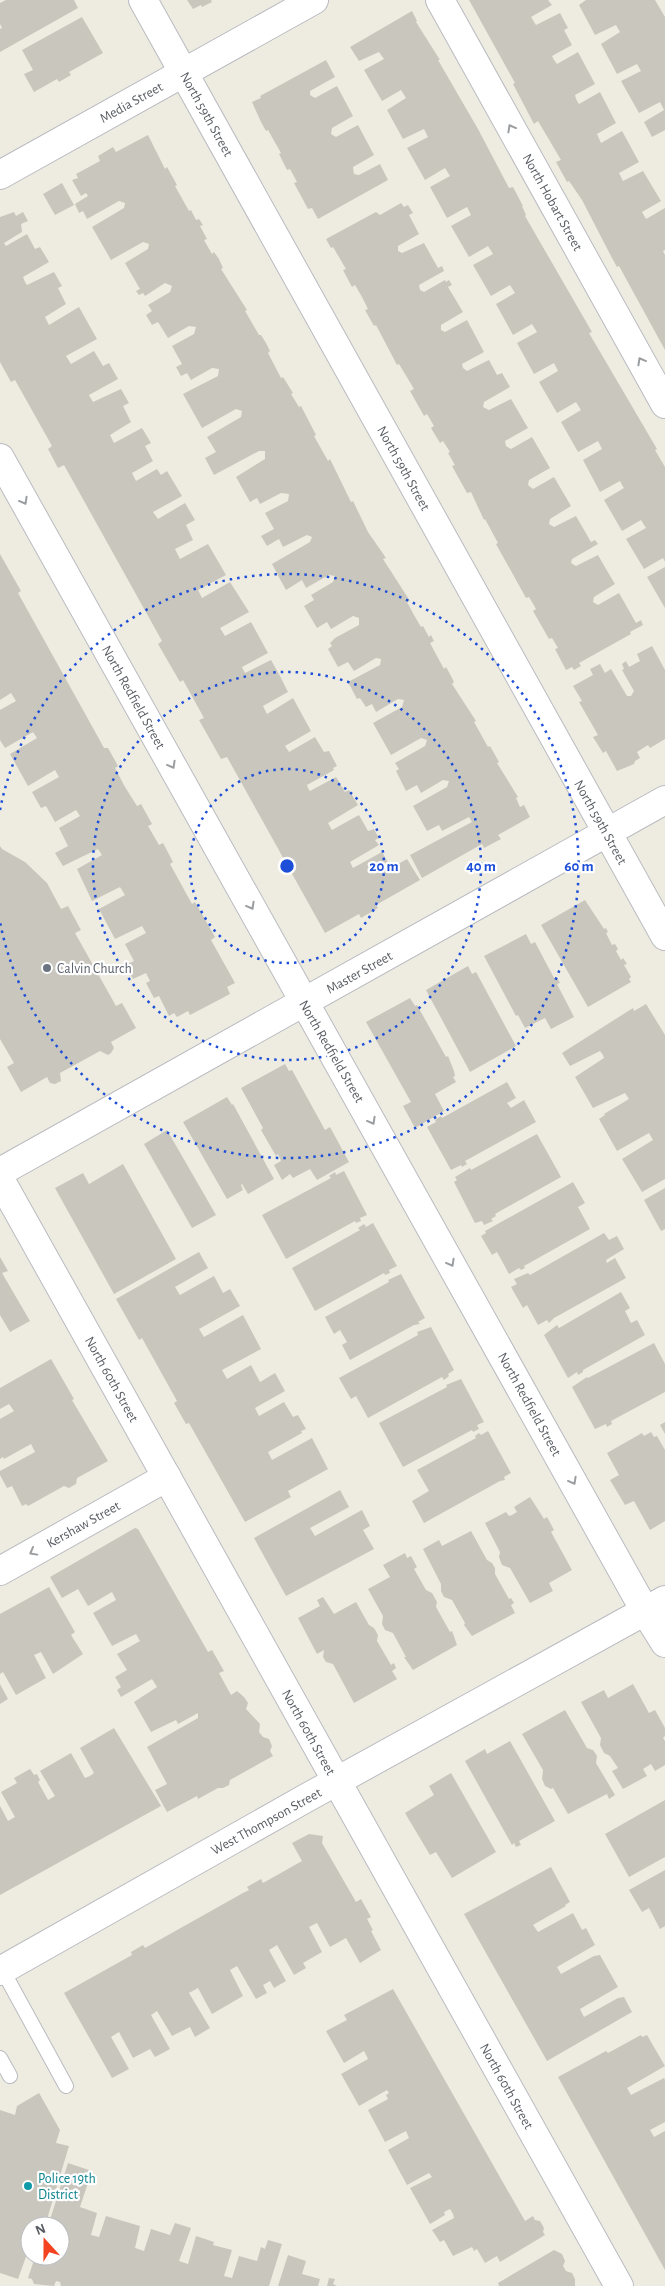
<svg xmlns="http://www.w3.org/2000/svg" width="665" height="2286" viewBox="0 0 665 2286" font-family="'Alegreya Sans',sans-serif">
<rect width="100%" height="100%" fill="#eeece1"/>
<!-- building -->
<g fill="#c9c6be">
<polygon points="6,0 74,0 78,8 0,52 0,29 2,28 0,24 0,3"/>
<polygon points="187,0 211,0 212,2 202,7 201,5 193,9"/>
<polygon points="469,0 548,0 552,5 531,17 536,25 560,13 568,28 564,30 572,45 552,56 554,60 557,64 578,52 595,84 575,95 576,99 579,104 600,92 616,123 597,134 601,143 622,131 639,162 619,173 623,181 643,171 661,201 642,212 646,219 665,208 665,250 663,251 665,255 665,350 619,266 617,267 612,258 582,200 569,181 567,182 556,162 561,160 538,121 534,124 513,84 515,83"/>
<polygon points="586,0 655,0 665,17 665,130 652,137 644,122 664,110 660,102 639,113 621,81 641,71 637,64 617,74 601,44 620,32 616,25 595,35 579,5"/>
<polygon points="412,11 417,21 416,22 440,60 438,60 478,129 509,188 513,187 523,206 522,206 526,215 525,216 592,332 589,333 657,449 655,450 665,467 665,562 663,558 644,569 626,539 646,528 641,520 622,531 604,500 624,488 622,485 620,481 600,492 583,460 602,449 598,441 578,452 561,422 581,410 576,402 557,413 539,382 558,371 554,363 534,374 517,343 537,332 532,324 513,335 496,304 515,293 510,285 491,296 473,265 493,254 488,246 469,257 451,226 471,215 467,207 447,218 430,187 450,176 445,168 425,180 407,148 428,137 424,129 403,139 387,110 406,98 401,90 382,101 364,70 384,59 379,52 359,61 350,47"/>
<polygon points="82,17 103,53 69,72 71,75 59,82 57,79 34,92 24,74 33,70 22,50"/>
<polygon points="326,60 335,77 310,91 310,95 315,98 337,86 353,116 332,128 331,134 336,137 358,125 374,155 353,167 354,174 359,175 380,164 388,180 318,219 312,208 308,209 294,183 297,182 290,169 287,170 279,154 281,153 268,130 266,131 261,122 252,102 261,98 260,96"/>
<polygon points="148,135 165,169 167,167 177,185 175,186 189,211 191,210 196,220 199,219 203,225 200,226 207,239 204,240 212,254 214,252 219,259 223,268 221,269 247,310 245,311 259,335 261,335 266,343 270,351 268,353 281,378 283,377 293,393 291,394 299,407 301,406 316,435 314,436 328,461 330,459 351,502 353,501 368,532 386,558 383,559 410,601 407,602 414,615 421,627 423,626 429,637 431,635 434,641 430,643 444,669 446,667 450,674 454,682 452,684 476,721 474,722 488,747 490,746 499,762 497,763 518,797 516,798 520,807 524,805 530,817 498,835 501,839 484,848 482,844 422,878 410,855 472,822 469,817 442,831 439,825 427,831 413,806 447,787 449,781 443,780 421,793 417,785 406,791 396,771 399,769 395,763 425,746 427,740 421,738 391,755 373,723 402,707 404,700 398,699 376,712 372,704 366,707 360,698 357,699 348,682 380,665 381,659 376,658 354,671 348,662 338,667 328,649 332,646 330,643 335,638 359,625 359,618 353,616 331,629 327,622 317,628 304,606 314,600 311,595 333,582 335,576 329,575 306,588 302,580 286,590 281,581 272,564 310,542 312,537 307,535 283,547 279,539 267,546 261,536 274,529 265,513 288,501 289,494 281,493 260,504 257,498 250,502 236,477 265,459 265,451 259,451 214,475 205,458 216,452 207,437 241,417 242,411 236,409 202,428 183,394 218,376 219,369 212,368 191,380 187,373 181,376 176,367 182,364 172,346 194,334 196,327 189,326 168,338 158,322 152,325 146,315 152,311 148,305 170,292 172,286 165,283 145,296 143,293 139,295 136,291 140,289 125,263 148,249 149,244 143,242 111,260 92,227 124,208 125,203 119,201 87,219 83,211 79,213 75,204 88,196 86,193 81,196 72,180 78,178 76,174 100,161 98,156 113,147 116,152"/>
<polygon points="62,183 74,205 55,215 43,194"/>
<polygon points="401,203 404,207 408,205 413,213 409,215 419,234 398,246 398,251 402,253 424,243 438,268 442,266 444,271 419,285 420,290 424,292 445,280 446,282 449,280 452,285 448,287 463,312 441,325 441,330 445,332 467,320 484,352 462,364 463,368 467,371 489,360 497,375 502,373 510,387 484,402 483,407 489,410 511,399 528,428 505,441 506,446 511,449 532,437 550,468 529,480 528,485 533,489 554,477 571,506 550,519 549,524 554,527 576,516 591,542 595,540 598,544 572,559 571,563 576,566 598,555 606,569 615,584 594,597 593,602 598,605 619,593 636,623 641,620 643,625 630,632 631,634 579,663 581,666 574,670 572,667 566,670 555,649 558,648 552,638 549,639 533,611 536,609 529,597 526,598 496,544 498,543 485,519 484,520 471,492 467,493 452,466 455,465 448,453 450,452 443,441 440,443 431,428 434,426 427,414 424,416 410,391 414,389 399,364 397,365 376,325 374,326 365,310 368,309 362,297 355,285 352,287 343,270 346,269 333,247 331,248 326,239 376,212 380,215"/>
<polygon points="14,212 16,216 23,212 28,221 21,224 22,232 4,243 6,246 27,234 35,249 40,247 49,262 23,277 25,282 27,285 54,272 62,286 58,288 66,304 45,317 49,325 79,307 97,339 66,356 71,364 94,351 103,366 109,363 118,379 89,395 93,402 121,389 129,403 123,406 131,422 110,435 114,443 142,428 151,443 145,446 153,461 132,473 136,481 157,469 161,475 167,471 182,496 153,512 158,519 185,503 195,520 186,525 193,540 175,549 180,559 208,544 226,575 198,590 202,598 230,582 249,612 220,628 225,636 251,622 268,653 242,667 245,673 271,660 280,676 288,692 263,706 267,714 293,698 311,731 285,746 289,752 315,737 324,752 329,751 337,766 333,768 334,770 307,785 308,788 310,791 336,777 345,792 349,790 358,805 328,823 332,830 359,815 368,831 374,829 379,838 375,840 379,845 350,862 353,868 382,852 391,868 407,859 420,880 376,905 378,908 361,918 359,914 325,933 227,757 221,759 199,720 204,718 183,680 180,682 158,644 162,641 64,465 58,468 48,449 52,446 15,380 11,382 0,362 0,217"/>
<polygon points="0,554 21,591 18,593 93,728 104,748 108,748 118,766 115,768 125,787 137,806 141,804 152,824 148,826 159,845 163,843 173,862 170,864 192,904 195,902 215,937 211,940 235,983 227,987 230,994 190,1015 188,1011 177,1017 174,1013 169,1016 159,996 154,998 146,983 150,981 146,973 133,979 125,965 134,961 125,944 146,933 142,926 115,939 99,909 125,895 120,887 92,901 77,869 102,855 98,849 63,866 55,853 68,846 59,828 80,816 76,810 55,822 46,806 41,808 32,792 59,777 55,770 28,786 10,754 37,738 33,732 5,748 0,740 0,710 16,701 11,693 0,700"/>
<polygon points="665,567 665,608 647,577"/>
<polygon points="652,646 665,670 665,739 650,748 648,745 637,752 640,758 635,761 634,764 617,771 606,751 603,753 593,737 598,735 579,702 582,701 573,686 593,675 590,669 600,664 605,673 611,669 627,696 631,696 634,691 622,670 624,669 622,664 626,661 629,667 640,661 637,654"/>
<polygon points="0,846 2,849 25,862 47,883 61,909 68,906 81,930 75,933 116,1006 122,1003 136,1028 111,1042 114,1048 111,1053 108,1055 100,1051 60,1073 61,1081 55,1084 50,1083 47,1077 21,1092 7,1067 14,1063 0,1039"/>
<polygon points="585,900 604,929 606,928 608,932 606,933 612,945 615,944 618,949 616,951 621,960 623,958 627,964 624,965 631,977 629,979 631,982 588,1007 541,925"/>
<polygon points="526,934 531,944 535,942 554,978 557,977 560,983 557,984 574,1017 551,1029 545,1018 525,1028 518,1015 516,1016 484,956"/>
<polygon points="468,966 472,974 476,972 516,1046 470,1072 426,990"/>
<polygon points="410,998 415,1006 417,1005 446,1057 448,1056 454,1071 455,1076 453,1077 456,1082 435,1094 444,1111 415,1128 403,1106 411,1102 366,1022"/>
<polygon points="646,1004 665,1035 665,1179 642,1192 622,1159 653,1140 649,1133 617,1151 599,1119 605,1115 604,1114 629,1099 625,1093 593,1108 575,1077 604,1058 603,1055 600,1051 570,1066 562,1053 633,1008 634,1011"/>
<polygon points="285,1064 289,1071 292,1070 325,1130 330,1127 349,1162 317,1180 310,1169 293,1178 290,1174 282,1180 274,1165 281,1161 278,1154 276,1156 261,1130 263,1128 241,1088"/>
<polygon points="507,1082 516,1098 507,1103 511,1108 524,1100 536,1122 465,1161 467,1164 462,1167 461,1165 451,1170 427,1127 436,1122 435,1120 441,1116 442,1118"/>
<polygon points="227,1097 232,1105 233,1104 274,1179 248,1194 242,1184 241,1185 243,1190 227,1199 183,1122"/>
<polygon points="167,1130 216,1215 192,1228 144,1144"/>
<polygon points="537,1134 561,1177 495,1214 496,1216 491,1219 493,1221 484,1225 482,1221 475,1223 454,1182 457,1180 455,1177 470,1168 471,1170"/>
<polygon points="123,1164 176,1259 114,1294 55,1188 83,1173 89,1184"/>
<polygon points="344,1171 367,1215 360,1218 361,1221 356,1223 355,1221 286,1259 262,1215 331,1178 329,1176 335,1172 336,1175"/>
<polygon points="573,1182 585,1203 578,1207 590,1229 524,1266 525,1268 521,1270 519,1268 509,1274 497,1252 492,1255 481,1236 486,1233 485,1231"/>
<polygon points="665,1188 665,1229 661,1231 644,1200"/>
<polygon points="373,1223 397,1266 389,1270 390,1273 385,1275 384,1273 315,1311 292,1268 360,1230 358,1228 364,1224 366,1227"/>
<polygon points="604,1233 609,1240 617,1236 624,1249 606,1260 607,1263 615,1258 626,1278 554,1318 549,1323 547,1320 538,1325 527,1305 523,1308 511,1287 517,1284 514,1279 528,1273 530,1275"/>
<polygon points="199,1252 208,1268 175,1287 180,1295 214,1276 223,1293 230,1289 240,1306 199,1329 204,1337 243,1315 261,1349 222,1370 227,1379 251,1365 260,1382 275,1373 285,1391 255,1408 259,1416 284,1402 293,1417 298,1415 306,1429 301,1431 302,1433 268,1452 272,1460 312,1438 328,1469 288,1491 291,1497 245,1522 189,1423 186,1424 174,1403 177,1401 142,1338 139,1340 116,1299"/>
<polygon points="0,1257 8,1271 2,1273 30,1321 10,1332 0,1315"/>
<polygon points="401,1274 425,1318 418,1322 420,1324 414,1325 350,1360 342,1345 347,1342 340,1330 334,1334 325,1317 389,1282 388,1280"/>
<polygon points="621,1292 630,1308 625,1311 631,1323 637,1320 645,1335 583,1370 583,1372 578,1375 577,1372 568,1378 544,1335 557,1325 559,1328"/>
<polygon points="431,1327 454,1370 448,1374 449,1376 444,1380 442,1377 368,1418 356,1396 351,1399 339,1378 418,1335 417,1332"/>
<polygon points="654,1343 665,1364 665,1392 611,1421 612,1424 607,1427 606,1424 595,1429 572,1387 587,1377 588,1378"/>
<polygon points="51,1359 74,1399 72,1400 108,1461 77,1478 76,1484 69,1488 64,1486 28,1506 26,1504 22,1506 12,1486 7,1488 0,1475 0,1471 35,1452 31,1444 4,1459 3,1457 0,1459 0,1419 14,1411 9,1404 0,1409 0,1388"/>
<polygon points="461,1379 484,1422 477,1425 479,1429 473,1432 472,1430 403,1467 379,1423 447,1387 446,1385"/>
<polygon points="665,1422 665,1434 660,1425"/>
<polygon points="488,1431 511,1473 504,1477 505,1480 500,1481 424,1523 412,1501 429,1491 417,1470 476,1438 475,1436 479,1433 481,1435"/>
<polygon points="651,1432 654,1437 657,1436 665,1450 665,1521 650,1530 634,1501 625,1505 610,1480 619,1475 607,1453 642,1433 644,1436"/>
<polygon points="340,1490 349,1507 310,1528 315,1536 362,1510 370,1526 363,1530 374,1549 286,1596 254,1538"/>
<polygon points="530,1497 544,1519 547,1517 554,1530 551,1532 572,1570 549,1583 553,1591 530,1603 510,1568 502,1565 499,1557 500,1552 485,1523 506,1512 509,1516 512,1515 517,1512 514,1507"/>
<polygon points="135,1528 138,1529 208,1652 212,1650 224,1671 219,1673 231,1695 237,1691 244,1697 248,1703 246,1709 260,1724 259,1732 263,1737 269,1739 272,1746 270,1751 273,1756 230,1780 229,1785 223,1788 218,1788 198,1799 197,1796 167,1812 155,1790 167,1784 147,1747 198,1718 198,1713 178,1724 176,1720 151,1732 134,1702 157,1687 152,1679 121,1697 117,1690 121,1687 115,1677 127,1670 117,1654 140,1641 136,1634 112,1646 93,1613 116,1600 112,1592 88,1606 78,1589 62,1598 50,1577"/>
<polygon points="471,1531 487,1560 492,1563 495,1568 495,1574 509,1599 511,1598 514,1603 511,1605 515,1613 472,1636 464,1625 465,1623 452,1600 444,1597 441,1591 441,1584 423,1549 439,1540 442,1546"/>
<polygon points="405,1553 407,1558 411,1556 417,1567 414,1569 426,1590 432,1593 437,1602 436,1607 450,1632 452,1631 457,1645 413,1670 404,1657 406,1657 393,1633 385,1630 382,1624 383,1616 368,1589 390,1577 383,1565"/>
<polygon points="49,1587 75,1632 71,1635 83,1654 53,1674 41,1652 34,1655 46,1678 16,1695 3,1672 0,1674 0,1614"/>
<polygon points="323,1597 334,1614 356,1602 369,1625 374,1628 378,1635 377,1641 391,1665 394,1663 396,1668 392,1671 397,1679 354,1703 333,1664 326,1662 323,1657 324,1650 317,1654 298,1618 320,1606 317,1600"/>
<polygon points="0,1684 8,1699 0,1704"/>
<polygon points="633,1684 649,1713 655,1710 665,1728 665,1736 663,1738 665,1741 665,1765 655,1771 651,1764 643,1769 647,1776 623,1789 612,1771 618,1768 610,1756 604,1753 600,1745 601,1738 581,1702 604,1690 608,1698"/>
<polygon points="565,1710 587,1748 593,1750 597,1756 596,1763 615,1795 609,1799 607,1794 568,1814 553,1788 551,1789 545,1786 542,1779 543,1770 522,1734"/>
<polygon points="114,1728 161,1806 0,1895 0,1806 8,1821 15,1817 1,1792 17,1783 14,1778 30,1769 34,1775 37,1774 40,1780 38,1782 48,1800 55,1796 40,1771 71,1753 85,1778 90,1776 94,1773 80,1748"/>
<polygon points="510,1741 555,1821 519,1841 521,1845 516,1847 514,1843 512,1845 465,1761 485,1749 487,1754"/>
<polygon points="451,1773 496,1852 452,1878 436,1852 430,1855 405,1813 434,1795 429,1786"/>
<polygon points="665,1800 665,1857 629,1877 605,1834"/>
<polygon points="309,1834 323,1836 322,1843 356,1902 361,1899 371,1917 367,1919 373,1930 371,1931 381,1950 360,1963 346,1938 330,1947 317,1923 309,1927 322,1952 303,1963 306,1968 294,1975 277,1945 269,1950 286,1981 274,1988 270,1981 263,1985 267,1993 256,1999 237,1966 230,1970 243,1996 212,2014 198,1988 189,1993 210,2028 195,2037 190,2027 172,2036 157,2011 151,2015 170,2049 155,2057 150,2049 133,2058 119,2032 111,2037 129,2069 112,2078 64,1993 132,1955 131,1952 143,1945 145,1948 243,1893 249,1890 247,1887 261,1879 263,1883 302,1861 292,1843"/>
<polygon points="551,1867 570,1902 565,1905 566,1906 533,1925 538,1932 573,1913 582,1930 586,1928 595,1945 557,1967 561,1974 594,1956 600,1955 618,1987 580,2009 584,2017 618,1998 624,1997 632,2012 547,2061 464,1914"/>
<polygon points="665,1870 665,1926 660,1929 649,1908 642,1912 629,1890"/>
<polygon points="393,1989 525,2221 533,2216 535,2220 540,2221 544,2228 543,2232 545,2235 500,2262 497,2256 485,2263 477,2249 474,2251 472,2247 453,2256 444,2240 440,2242 432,2230 454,2218 453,2214 450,2209 444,2212 445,2215 430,2224 410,2188 432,2177 429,2173 407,2185 388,2150 409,2138 406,2131 385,2142 368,2110 388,2099 386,2095 389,2093 387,2090 359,2106 341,2074 368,2059 364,2051 344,2063 326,2031 347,2020 344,2015"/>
<polygon points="641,2035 642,2037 647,2035 665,2066 627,2088 631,2095 664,2078 665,2080 665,2122 650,2130 654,2137 665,2131 665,2270 558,2077 606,2051 608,2053"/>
<polygon points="39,2093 60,2130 56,2143 69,2146 45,2226 30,2226 30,2255 27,2254 18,2279 0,2273 0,2110 15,2115 17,2106"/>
<polygon points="68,2163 92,2171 80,2207 97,2213 91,2235 99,2237 106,2216 140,2226 135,2248 144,2251 151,2229 170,2235 175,2223 191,2228 179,2261 188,2264 196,2236 214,2242 213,2245 232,2250 224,2276 232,2278 239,2256 257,2261 261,2247 265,2249 268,2240 282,2244 269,2286 61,2286 60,2282 56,2281 54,2286 34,2284 32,2279 28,2278 34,2260 36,2261 38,2256 60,2256 60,2226 48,2226"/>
<polygon points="554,2250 562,2254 565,2261 563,2266 566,2271 572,2273 575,2279 575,2286 499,2286 498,2283"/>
<polygon points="288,2255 306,2261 302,2274 320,2279 318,2286 278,2286"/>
<polygon points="329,2278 335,2279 333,2284 337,2286 327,2286"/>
</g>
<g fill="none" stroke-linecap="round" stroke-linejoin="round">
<!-- service casing -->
<g stroke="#b9bbc1" stroke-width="16">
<g id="service">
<polyline points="2,1969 66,2086"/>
<polyline points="0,2058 10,2076"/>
</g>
</g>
<!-- minor casing -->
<g stroke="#b9bbc1" stroke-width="30">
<g id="minor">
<polyline points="143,0 665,936"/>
<polyline points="440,0 665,404"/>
<polyline points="0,175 314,0"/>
<polyline points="0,458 645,1611 665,1643"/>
<polyline points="0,1172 665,800"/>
<polyline points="0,1571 167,1477"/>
<polyline points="0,1971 308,1797 665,1600"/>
</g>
</g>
<!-- tertiary casing -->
<g stroke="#b9bbc1" stroke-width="30">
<polyline id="tertiary" points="0,1179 619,2286"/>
</g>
<!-- service -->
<use href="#service" stroke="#fff" stroke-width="14"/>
<!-- minor -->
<use href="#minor" stroke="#fff" stroke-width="28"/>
<!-- tertiary -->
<use href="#tertiary" stroke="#fff" stroke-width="28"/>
</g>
<!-- one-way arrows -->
<defs><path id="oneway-chevron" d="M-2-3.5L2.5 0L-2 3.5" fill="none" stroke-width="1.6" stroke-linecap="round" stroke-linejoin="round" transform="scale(1.25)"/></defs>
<g stroke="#9b9ea1">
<use href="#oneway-chevron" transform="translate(511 128) rotate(-119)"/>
<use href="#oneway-chevron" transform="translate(641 361) rotate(-119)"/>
<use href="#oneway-chevron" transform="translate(24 501) rotate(61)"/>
<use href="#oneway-chevron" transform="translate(172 765) rotate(61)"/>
<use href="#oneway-chevron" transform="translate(251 906) rotate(61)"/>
<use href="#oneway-chevron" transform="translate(372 1121) rotate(61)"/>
<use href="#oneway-chevron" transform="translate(451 1263) rotate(61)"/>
<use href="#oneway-chevron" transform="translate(573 1481) rotate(61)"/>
<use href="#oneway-chevron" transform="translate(33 1552) rotate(151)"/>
</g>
<!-- distance rings -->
<g fill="none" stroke="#1d4ed8" stroke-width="2.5" stroke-dasharray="2.5 5">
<circle cx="287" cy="866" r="97"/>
<circle cx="287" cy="866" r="194"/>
<path d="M0 810A292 292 0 1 1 0 922"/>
</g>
<!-- markers -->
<circle fill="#6b7280" stroke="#fff" stroke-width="2" cx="47" cy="968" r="5"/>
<circle fill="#0f9aa8" stroke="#fff" stroke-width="2" cx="28" cy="2186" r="5"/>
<g text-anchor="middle" stroke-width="4.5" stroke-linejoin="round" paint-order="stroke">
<!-- street labels -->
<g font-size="14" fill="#595d63" stroke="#fff">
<text transform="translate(131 102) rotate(-29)" y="5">Media Street</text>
<text transform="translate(207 114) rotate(61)" y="5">North 59th Street</text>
<text transform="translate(553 202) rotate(61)" y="5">North Hobart Street</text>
<text transform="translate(404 468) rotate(61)" y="5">North 59th Street</text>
<text transform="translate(134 697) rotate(61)" y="5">North Redfield Street</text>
<text transform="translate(601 822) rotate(61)" y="5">North 59th Street</text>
<text transform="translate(359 972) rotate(-29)" y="5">Master Street</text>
<text transform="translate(332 1051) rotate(60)" y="5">North Redfield Street</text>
<text transform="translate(112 1379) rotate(61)" y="5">North 60th Street</text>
<text transform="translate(530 1404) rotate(61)" y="5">North Redfield Street</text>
<text transform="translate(83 1524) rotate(-29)" y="5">Kershaw Street</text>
<text transform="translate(309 1732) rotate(61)" y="5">North 60th Street</text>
<text transform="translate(266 1821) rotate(-29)" y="5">West Thompson Street</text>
<text transform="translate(507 2086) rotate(61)" y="5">North 60th Street</text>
</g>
<!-- worship labels -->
<g font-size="14" fill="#5b616d" stroke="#fff" text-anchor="start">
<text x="57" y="973">Calvin Church</text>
</g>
<!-- culture labels -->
<g font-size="14" fill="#0d838f" stroke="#fff" text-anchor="start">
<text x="38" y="2183">Police 19th<tspan x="38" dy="16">District</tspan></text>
</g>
</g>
<circle cx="287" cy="866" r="8" fill="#1d4ed8" stroke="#fff" stroke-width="2.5"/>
<g font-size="15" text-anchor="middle" font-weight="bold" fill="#1d4ed8" stroke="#fff" stroke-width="4.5" stroke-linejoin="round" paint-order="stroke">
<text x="384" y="871">20 m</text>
<text x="481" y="871">40 m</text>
<text x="579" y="871">60 m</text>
</g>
<!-- north arrow -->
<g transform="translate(45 2241) rotate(339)"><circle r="24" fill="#ffffff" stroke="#bdbec1"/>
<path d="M0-4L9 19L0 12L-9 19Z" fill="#f44320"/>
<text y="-8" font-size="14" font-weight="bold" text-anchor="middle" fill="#595d63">N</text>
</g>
</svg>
